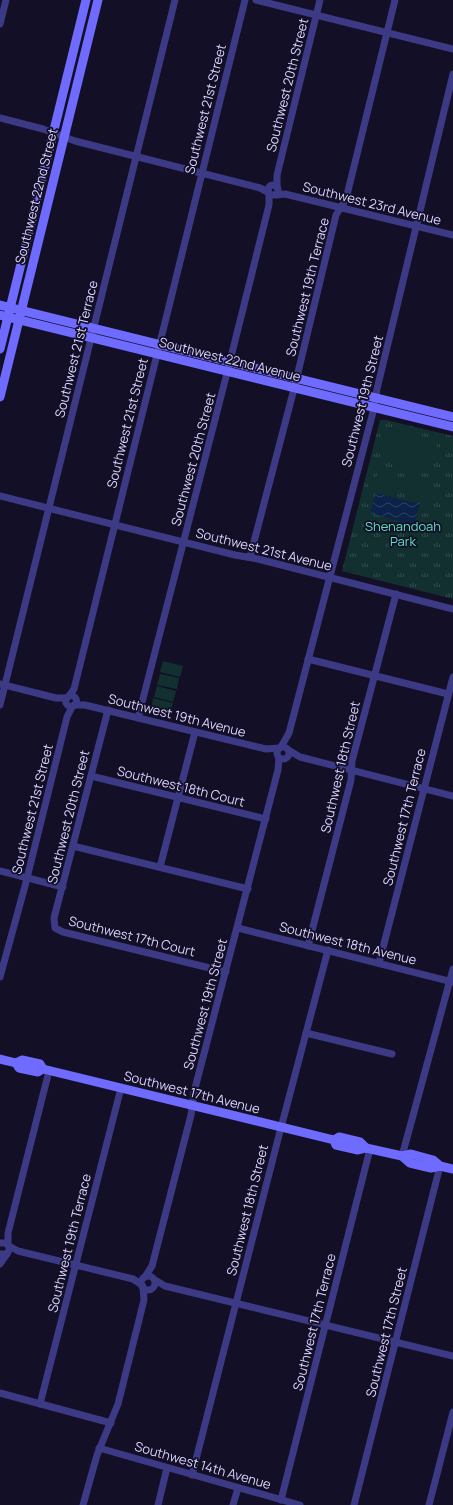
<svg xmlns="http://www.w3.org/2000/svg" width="453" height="1505" viewBox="0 0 453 1505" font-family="Manrope,sans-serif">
<defs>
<pattern id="park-tufts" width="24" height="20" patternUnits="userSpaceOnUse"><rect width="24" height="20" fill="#12302f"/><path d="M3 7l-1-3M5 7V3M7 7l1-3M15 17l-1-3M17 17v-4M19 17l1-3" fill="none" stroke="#344d4e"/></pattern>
<pattern id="water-waves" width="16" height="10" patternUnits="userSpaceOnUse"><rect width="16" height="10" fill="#0c2248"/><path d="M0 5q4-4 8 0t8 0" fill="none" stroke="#2f4163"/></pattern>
</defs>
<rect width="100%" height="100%" fill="#130f26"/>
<!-- park -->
<polygon fill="url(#park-tufts)" points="380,420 386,420 453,436 453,599 342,571"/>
<!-- pitch -->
<g fill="#12302f">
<polygon points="387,428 438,440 430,472 379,459"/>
<polygon points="378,471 400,477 397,490 375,484"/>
<polygon points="409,479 431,485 427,498 405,492"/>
<polygon points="163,661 183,666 180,677 160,672"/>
<polygon points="160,674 179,678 177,689 157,685"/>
<polygon points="157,686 176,691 173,702 154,697"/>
<polygon points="153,698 173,703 170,714 151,709"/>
</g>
<!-- water -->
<polygon fill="url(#water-waves)" points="376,493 415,503 415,502 420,503 414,525 370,513"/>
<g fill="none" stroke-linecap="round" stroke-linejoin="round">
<!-- minor -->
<g stroke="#3d3a85" stroke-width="7">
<polyline points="256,0 453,49"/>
<polyline points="0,24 6,0"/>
<polyline points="0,118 43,129 75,141 260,188 268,192"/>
<circle cx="273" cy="190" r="5"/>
<polyline points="277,187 277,175 320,0"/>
<polyline points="276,195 285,194 453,235"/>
<polyline points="0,496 235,555 258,559 453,609"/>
<polyline points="250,557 294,389 336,215 346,199 395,0"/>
<polyline points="308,659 448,694"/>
<polyline points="0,684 56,698 67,698"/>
<circle cx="71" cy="701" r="5.5"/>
<polyline points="69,696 74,689 245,0"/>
<polyline points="0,705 175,0"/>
<polyline points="74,705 85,705 266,749 279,748"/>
<polyline points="108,710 54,918 55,928 63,932 226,972"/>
<polyline points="138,718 226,377 269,205 269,193"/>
<circle cx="283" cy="753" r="6"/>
<polyline points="281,747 289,733 373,412 377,389 453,74"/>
<polyline points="290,751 300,757 453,796"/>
<polyline points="91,776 266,819"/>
<polyline points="73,846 248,889"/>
<polyline points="160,867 195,732"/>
<polyline points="0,871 63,887"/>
<polyline points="238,928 453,982"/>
<polyline points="308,946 351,780 352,761 396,594"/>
<polyline points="379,963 453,677"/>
<polyline points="0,977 25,886 67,717 72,707"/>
<polyline points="306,1033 392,1054"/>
<polyline points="402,1156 453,969"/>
<polyline points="0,1243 6,1243 10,1248 7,1254 0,1254"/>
<polyline points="8,1244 8,1233 49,1071"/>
<polyline points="9,1246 18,1251 133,1279 142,1285"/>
<polyline points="0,1264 7,1254"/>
<circle cx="148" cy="1283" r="7"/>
<polyline points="145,1277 152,1266 191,1115 194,1092 278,770 279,758"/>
<polyline points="155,1280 165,1286 453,1356"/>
<polyline points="0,1393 111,1423"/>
<polyline points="40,1404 121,1088"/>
<polyline points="99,1448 300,1505"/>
<polyline points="192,1475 278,1139 328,950"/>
<polyline points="281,1500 370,1149"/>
<polyline points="83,1505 97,1455 118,1404 144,1300 143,1287"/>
<polyline points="158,1505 167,1468"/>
<polyline points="233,1505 238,1488"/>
<polyline points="354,1505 440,1166"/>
<polyline points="429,1505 453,1412"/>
</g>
<!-- secondary -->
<g stroke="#6f6bff" stroke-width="9">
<polyline points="0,305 453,417"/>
<polyline points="0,315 453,427"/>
<polyline points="0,349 86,0"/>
<polyline points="0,397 98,0"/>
<polyline points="0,1059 16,1063 22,1060 40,1064 43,1069"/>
<polyline points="16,1063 19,1068 38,1072 43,1069 334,1140 336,1145 358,1150 366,1148 402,1156 410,1163 431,1168 440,1166"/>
<polyline points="334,1140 339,1137 360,1142 366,1148"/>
<polyline points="402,1156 411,1154 433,1160 440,1166 453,1169"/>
</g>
</g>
<g text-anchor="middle" stroke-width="3.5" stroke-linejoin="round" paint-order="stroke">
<!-- street labels -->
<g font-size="13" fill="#d9d4ff" stroke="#130f26">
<text transform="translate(287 85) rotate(-76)" y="5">Southwest 20th Street</text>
<text transform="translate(205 109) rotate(-76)" y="5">Southwest 21st Street</text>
<text transform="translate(36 196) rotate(-76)" y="5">Southwest 22nd Street</text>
<text transform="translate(372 203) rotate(14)" y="5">Southwest 23rd Avenue</text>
<text transform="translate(307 287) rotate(-76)" y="5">Southwest 19th Terrace</text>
<text transform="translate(76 349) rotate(-76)" y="5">Southwest 21st Terrace</text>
<text transform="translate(230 359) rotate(14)" y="5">Southwest 22nd Avenue</text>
<text transform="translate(362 401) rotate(-76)" y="5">Southwest 19th Street</text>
<text transform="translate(127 423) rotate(-76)" y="5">Southwest 21st Street</text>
<text transform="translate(193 459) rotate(-75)" y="5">Southwest 20th Street</text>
<text transform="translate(264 549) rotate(14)" y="5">Southwest 21st Avenue</text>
<text transform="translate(177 715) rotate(14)" y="5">Southwest 19th Avenue</text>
<text transform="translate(340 767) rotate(-77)" y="5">Southwest 18th Street</text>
<text transform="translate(181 786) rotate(14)" y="5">Southwest 18th Court</text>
<text transform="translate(32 809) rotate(-76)" y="5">Southwest 21st Street</text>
<text transform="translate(68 817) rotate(-76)" y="5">Southwest 20th Street</text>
<text transform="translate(404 817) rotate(-76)" y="5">Southwest 17th Terrace</text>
<text transform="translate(132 936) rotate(14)" y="5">Southwest 17th Court</text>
<text transform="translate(348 943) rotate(14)" y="5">Southwest 18th Avenue</text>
<text transform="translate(205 1004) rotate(-75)" y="5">Southwest 19th Street</text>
<text transform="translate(192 1092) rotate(14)" y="5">Southwest 17th Avenue</text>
<text transform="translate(247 1210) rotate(-76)" y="5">Southwest 18th Street</text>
<text transform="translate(69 1243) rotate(-76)" y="5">Southwest 19th Terrace</text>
<text transform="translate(314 1322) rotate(-76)" y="5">Southwest 17th Terrace</text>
<text transform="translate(386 1332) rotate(-76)" y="5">Southwest 17th Street</text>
<text transform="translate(203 1465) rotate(16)" y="5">Southwest 14th Avenue</text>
</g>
<!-- park labels -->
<g font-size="13" fill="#5fe0c0" stroke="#130f26">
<text x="403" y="531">Shenandoah<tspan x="403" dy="15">Park</tspan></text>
</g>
</g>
</svg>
